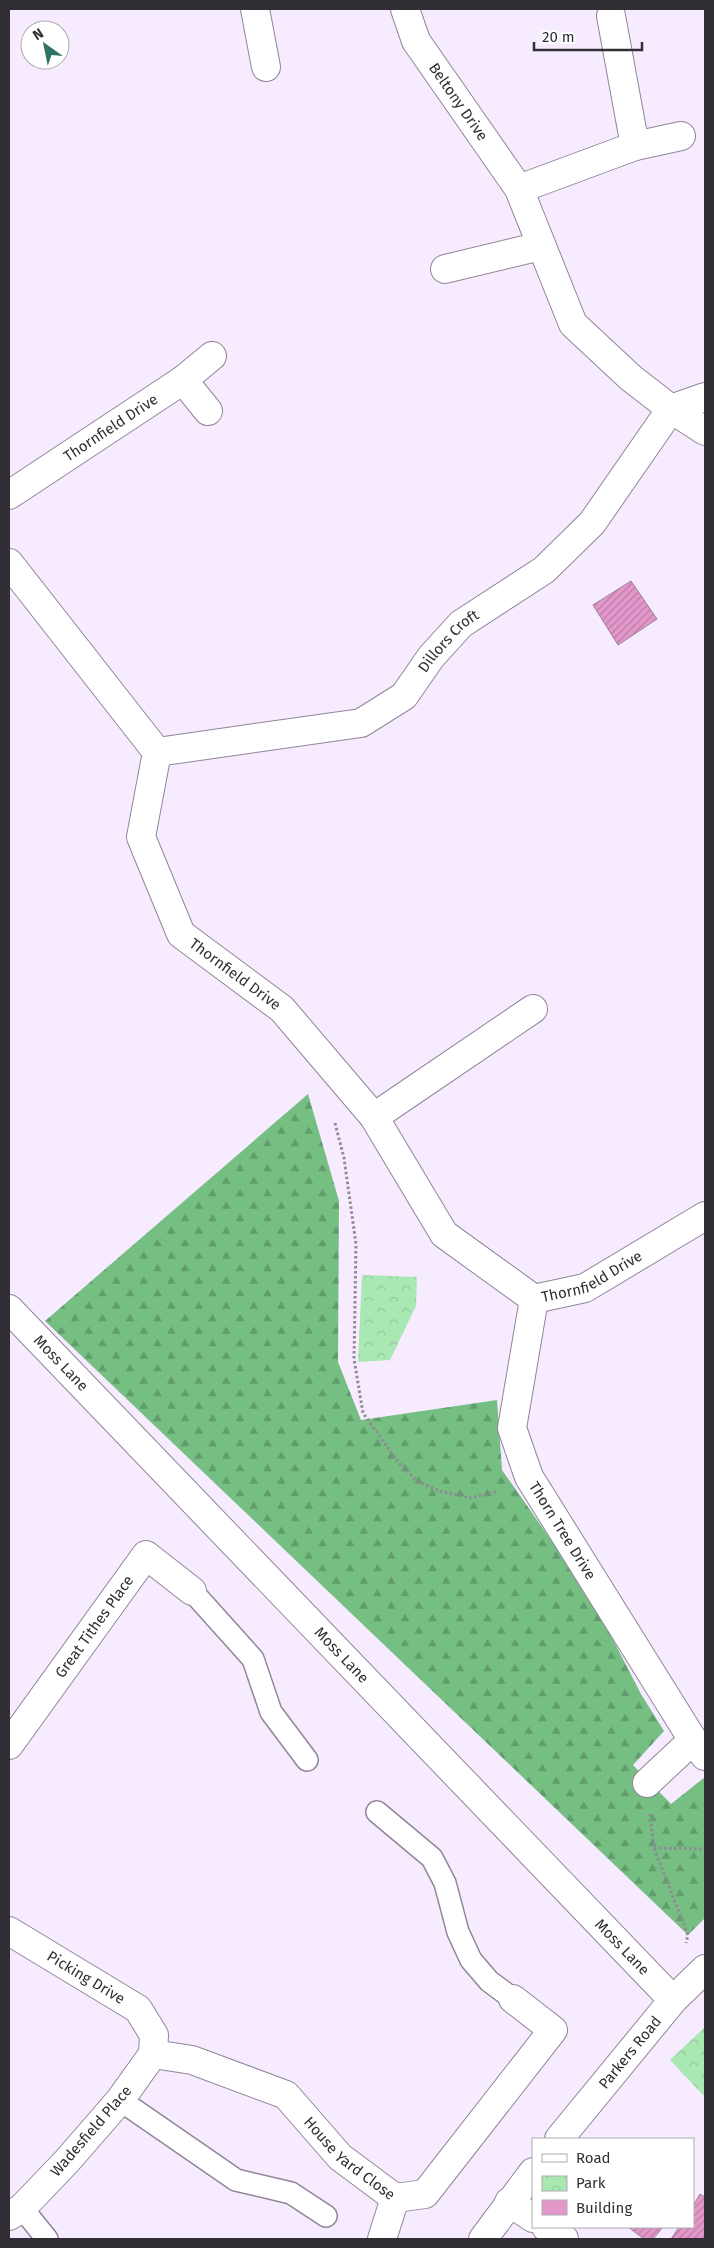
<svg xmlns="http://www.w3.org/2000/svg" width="714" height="2248" viewBox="0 0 714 2248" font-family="'Fira Sans',sans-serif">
<defs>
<pattern id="forest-firs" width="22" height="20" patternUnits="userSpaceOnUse" patternTransform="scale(1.25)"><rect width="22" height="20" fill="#76bf83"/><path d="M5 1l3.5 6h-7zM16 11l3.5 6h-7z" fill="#619c6c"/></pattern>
<pattern id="park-crowns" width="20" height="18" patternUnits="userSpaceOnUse" patternTransform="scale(1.25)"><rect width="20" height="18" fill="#a9e8b3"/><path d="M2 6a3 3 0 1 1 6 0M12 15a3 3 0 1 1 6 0" fill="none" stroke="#92c79b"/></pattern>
<pattern id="building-hatch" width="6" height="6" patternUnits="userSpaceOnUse" patternTransform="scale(1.25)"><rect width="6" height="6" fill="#e397cb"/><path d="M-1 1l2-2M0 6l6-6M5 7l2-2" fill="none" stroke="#b97ca6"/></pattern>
</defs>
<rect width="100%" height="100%" fill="#f6ebff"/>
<!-- forest -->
<polygon fill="url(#forest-firs)" points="308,1094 339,1201 338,1362 361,1420 497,1400 502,1470 591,1597 641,1694 664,1731 633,1765 671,1804 705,1777 705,1918 688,1935 45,1321"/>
<!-- park -->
<g fill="url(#park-crowns)">
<polygon points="362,1275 417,1277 416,1306 390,1360 358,1362"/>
<polygon points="705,2027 705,2097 670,2060"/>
</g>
<!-- building -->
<g fill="url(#building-hatch)" stroke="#988591">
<polygon points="631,581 657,619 618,645 593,605"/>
<polygon points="700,2194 705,2197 705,2239 671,2239 679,2227 693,2227 693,2206"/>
<polygon points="628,2227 663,2227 653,2239 644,2239"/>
</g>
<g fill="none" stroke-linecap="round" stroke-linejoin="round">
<!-- lane casing -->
<g stroke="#908698" stroke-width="24">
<g id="lane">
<polyline points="192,1591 253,1659 271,1712 307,1760"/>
<polyline points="377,1812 432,1858 445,1883 458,1932 471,1960 489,1981 513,1999"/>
<polyline points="120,2100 236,2180 291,2193 326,2216"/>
<polyline points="22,2208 47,2239"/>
</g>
</g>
<!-- street casing -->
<g stroke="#908698" stroke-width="30">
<g id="street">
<polyline points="255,9 266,67"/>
<path id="s1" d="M405,9L416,41L519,189L573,324L631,378L671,409L705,431"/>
<polyline points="611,16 635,146"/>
<polyline points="519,189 635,146 681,136"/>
<polyline points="445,269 541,246"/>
<polyline points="183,380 208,411"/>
<polyline points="671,409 705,397"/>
<path id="s2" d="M9,495L183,380L212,356"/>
<path id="s3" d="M9,563L157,752L141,837L181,934L282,1009L374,1117L444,1234L534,1299L585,1288L705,1216"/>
<path id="s4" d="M157,752L361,723L404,696L431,657L461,624L544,570L592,523L671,409"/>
<polyline points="374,1117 533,1009"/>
<path id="s5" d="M534,1299L512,1428L529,1477L693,1740L705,1756"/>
<path id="s6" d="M9,1309L673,2000"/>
<path id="s7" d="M9,1745L146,1555L192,1591"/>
<polyline points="647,1783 693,1740"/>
<path id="s8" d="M9,1931L138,2009L154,2035L153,2054L120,2100L67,2161L22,2208L9,2216"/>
<path id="s9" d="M153,2054L192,2060L286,2095L340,2157L395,2198L425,2194L553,2030L513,1999"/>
<polyline points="509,2202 533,2218"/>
<polyline points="546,2227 564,2239"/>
<polyline points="382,2239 395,2198"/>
</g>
</g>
<!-- secondary casing -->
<g stroke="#908698" stroke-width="30">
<g id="secondary">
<path id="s10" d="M559,2139L673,2000L705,1969"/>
<polyline points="483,2239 533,2172"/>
</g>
</g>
<!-- path -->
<g stroke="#908996" stroke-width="3" stroke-dasharray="2.5 2.5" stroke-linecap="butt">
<polyline points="335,1123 344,1158 356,1244 354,1359 363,1413 398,1462 418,1482 442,1492 471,1498 499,1491"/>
<polyline points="650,1814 654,1848 688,1935 686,1943"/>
<polyline points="654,1848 705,1849"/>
</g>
<!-- lane -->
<use href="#lane" stroke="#fff" stroke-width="21"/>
<!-- street -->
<use href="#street" stroke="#fff" stroke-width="28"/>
<!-- secondary -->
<use href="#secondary" stroke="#fff" stroke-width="28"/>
</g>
<g text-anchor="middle" stroke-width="4" stroke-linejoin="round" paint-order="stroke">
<!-- street labels -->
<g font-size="15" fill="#322e35" stroke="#fff">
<text dy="5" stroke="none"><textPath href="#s1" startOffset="108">Beltony Drive</textPath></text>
<text dy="5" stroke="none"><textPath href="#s2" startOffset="122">Thornfield Drive</textPath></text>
<text dy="5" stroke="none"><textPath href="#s4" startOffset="328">Dillors Croft</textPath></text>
<text dy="5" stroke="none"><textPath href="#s3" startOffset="499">Thornfield Drive</textPath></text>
<text dy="5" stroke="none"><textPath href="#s3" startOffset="1009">Thornfield Drive</textPath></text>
<text dy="5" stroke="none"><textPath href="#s6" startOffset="75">Moss Lane</textPath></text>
<text dy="5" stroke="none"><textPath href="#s5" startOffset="246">Thorn Tree Drive</textPath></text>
<text dy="5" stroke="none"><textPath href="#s7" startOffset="146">Great Tithes Place</textPath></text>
<text dy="5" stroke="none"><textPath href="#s6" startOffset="480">Moss Lane</textPath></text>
<text dy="5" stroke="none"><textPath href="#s6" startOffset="885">Moss Lane</textPath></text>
<text dy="5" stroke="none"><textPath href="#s8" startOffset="90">Picking Drive</textPath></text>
<text dy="5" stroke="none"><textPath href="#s10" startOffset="112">Parkers Road</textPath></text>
<text transform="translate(91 2131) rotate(-49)" y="5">Wadesfield Place</text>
<text dy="5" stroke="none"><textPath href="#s9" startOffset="230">House Yard Close</textPath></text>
</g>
</g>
<!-- border -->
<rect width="714" height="2248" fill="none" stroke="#322e35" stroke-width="20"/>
<!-- legend -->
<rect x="532" y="2138" width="162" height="90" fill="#ffffff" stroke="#adabae"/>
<rect x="542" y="2154" width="25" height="8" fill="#ffffff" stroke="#adabae"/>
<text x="576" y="2163" font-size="15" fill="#322e35">Road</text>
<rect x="542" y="2176" width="25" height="15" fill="url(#park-crowns)" stroke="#adabae"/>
<text x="576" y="2188" font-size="15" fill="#322e35">Park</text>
<rect x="542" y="2200" width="25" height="15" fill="#e397cb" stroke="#adabae"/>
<text x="576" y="2213" font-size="15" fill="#322e35">Building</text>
<!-- north arrow -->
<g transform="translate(45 45) rotate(327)"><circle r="24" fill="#ffffff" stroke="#adabae"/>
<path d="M0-4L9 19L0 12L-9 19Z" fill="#307364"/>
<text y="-8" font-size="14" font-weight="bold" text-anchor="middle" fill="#322e35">N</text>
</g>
<!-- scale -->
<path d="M534 42v8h108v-8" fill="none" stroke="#322e35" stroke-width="2.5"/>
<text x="542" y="42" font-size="15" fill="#322e35" stroke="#ffffff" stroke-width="4" paint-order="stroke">20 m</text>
</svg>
